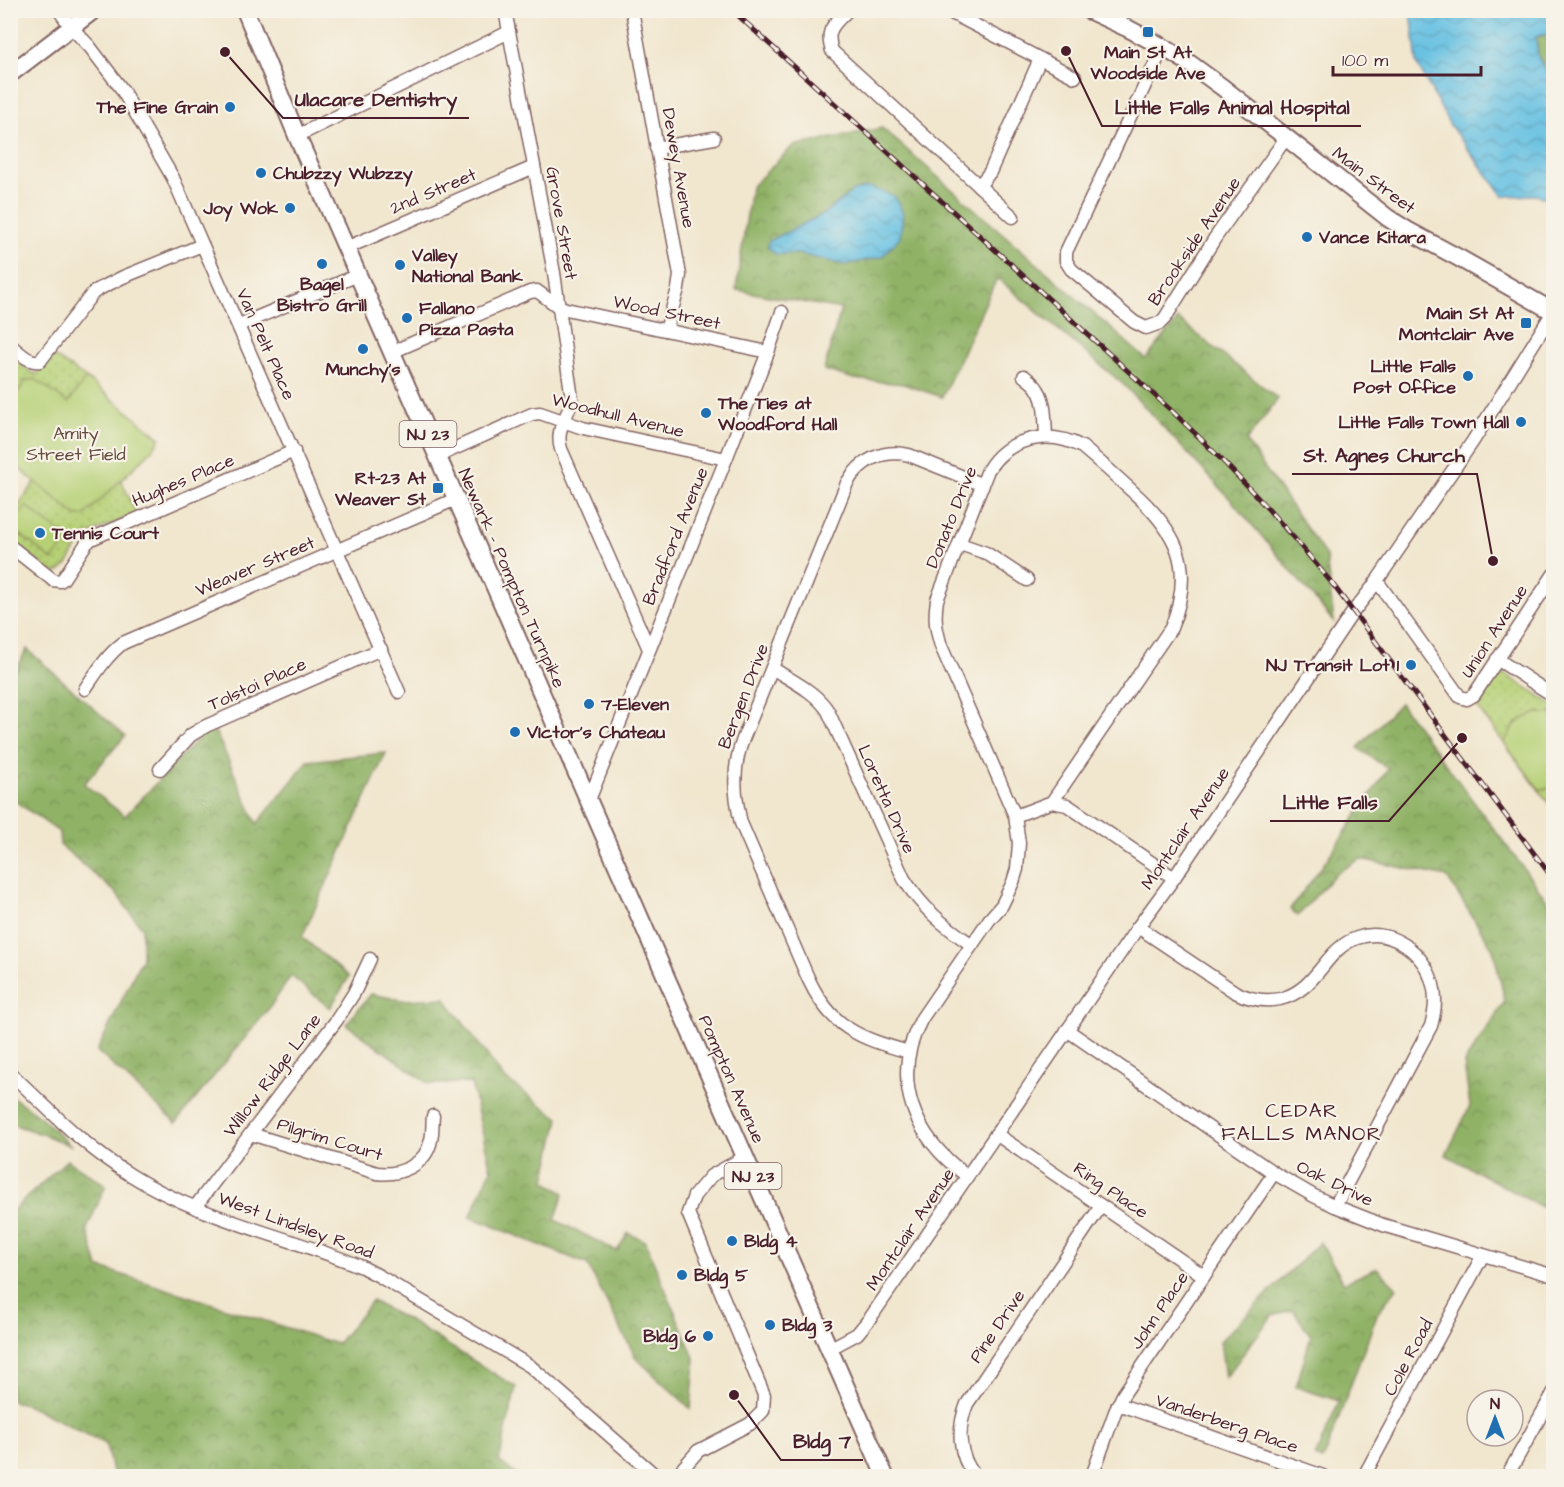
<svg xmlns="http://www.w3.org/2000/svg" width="1564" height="1487" viewBox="0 0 1564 1487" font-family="'Architects Daughter',sans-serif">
<defs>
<pattern id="forest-crowns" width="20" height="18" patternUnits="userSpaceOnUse" patternTransform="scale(1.5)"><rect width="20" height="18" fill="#90b266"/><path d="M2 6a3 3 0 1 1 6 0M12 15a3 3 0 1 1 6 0" fill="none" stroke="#789054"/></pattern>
<pattern id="park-dots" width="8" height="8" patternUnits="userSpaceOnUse" patternTransform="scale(1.5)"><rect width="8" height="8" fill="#b6d075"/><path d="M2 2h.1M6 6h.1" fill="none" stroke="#9eb265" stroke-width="1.8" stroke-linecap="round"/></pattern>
<pattern id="water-waves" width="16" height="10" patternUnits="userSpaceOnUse" patternTransform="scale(1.5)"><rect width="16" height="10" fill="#64c0e2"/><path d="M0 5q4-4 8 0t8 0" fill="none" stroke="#549bb7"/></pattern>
</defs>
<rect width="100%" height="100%" fill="#f7f3e8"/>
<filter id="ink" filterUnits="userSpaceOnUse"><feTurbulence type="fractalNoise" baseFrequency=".0167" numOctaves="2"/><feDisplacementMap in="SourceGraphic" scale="12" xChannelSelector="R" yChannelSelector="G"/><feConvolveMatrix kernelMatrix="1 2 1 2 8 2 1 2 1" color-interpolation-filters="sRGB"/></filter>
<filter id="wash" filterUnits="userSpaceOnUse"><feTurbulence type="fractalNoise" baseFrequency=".008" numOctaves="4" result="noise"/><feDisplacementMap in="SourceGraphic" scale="24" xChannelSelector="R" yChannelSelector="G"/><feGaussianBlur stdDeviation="1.35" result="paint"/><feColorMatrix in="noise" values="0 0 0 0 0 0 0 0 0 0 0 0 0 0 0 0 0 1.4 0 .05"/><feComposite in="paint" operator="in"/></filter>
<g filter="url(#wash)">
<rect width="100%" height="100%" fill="#f1e6ce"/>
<!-- forest -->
<g fill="url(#forest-crowns)" stroke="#6d6848" stroke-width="1.5">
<polygon points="1553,33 1553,81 1538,57 1536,37"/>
<polygon points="882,128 1146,359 1178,319 1278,399 1246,441 1326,556 1334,622 1232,501 1124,385 997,278 942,397 903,384 854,379 824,370 841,309 736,290 751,187 793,146"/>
<polygon points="27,649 125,736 84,784 125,816 212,724 257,824 308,761 386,753 302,937 349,977 330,1008 291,976 270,1007 176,1123 97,1051 142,958 142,928 115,892 60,845 59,832 11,798 10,680"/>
<polygon points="1400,703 1553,908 1554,1172 1546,1178 1553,1184 1553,1213 1446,1155 1470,1106 1464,1063 1505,1001 1493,949 1447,877 1360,859 1336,873 1298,916 1290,909 1321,868 1388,769 1358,748"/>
<polygon points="371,994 402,1000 445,998 504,1078 559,1118 545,1181 564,1193 555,1220 617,1251 628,1233 645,1241 695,1360 691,1409 636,1358 587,1264 470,1217 491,1170 471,1083 429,1084 346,1024"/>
<polygon points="10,1095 41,1117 71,1146 45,1135 11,1124"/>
<polygon points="67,1160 106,1185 87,1229 98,1267 337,1344 372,1301 409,1321 516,1387 499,1461 518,1476 113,1476 106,1444 26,1404 11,1401 11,1212"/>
<polygon points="1320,1242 1344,1283 1377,1268 1397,1288 1378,1312 1323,1460 1315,1457 1339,1401 1296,1387 1311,1336 1293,1310 1272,1316 1225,1378 1220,1341"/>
</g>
<!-- park -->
<g fill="url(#park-dots)" stroke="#807850" stroke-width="1.5">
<path d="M10,355L35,375L52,355L86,378L160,438L153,449L121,480L137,514C126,519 91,531 84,538C73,548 70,571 53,573L11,540V516L35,482L11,462Z"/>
<polygon points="1498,674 1505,674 1553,705 1553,809 1477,707"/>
</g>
<!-- pitch -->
<g fill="#b6d075" stroke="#807850" stroke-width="1.5">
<polygon points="86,378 160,438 153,449 84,516 77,516 11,462 11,403 25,381 35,379 68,403"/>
<polygon points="26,506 69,539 52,560 11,527"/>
<path d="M1537,713L1554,714L1553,780L1550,788L1539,789L1504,743C1514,724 1517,720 1537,713Z"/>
</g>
<!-- water -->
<g fill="url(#water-waves)" stroke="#577086" stroke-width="1.5">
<polygon points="1411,11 1553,11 1553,33 1536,37 1538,57 1553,81 1553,201 1537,195 1503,196 1450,125 1417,64"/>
<polygon points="869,187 895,196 903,214 900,237 882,257 845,265 799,254 776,254 767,247 769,241 823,214 853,191"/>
</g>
</g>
<g filter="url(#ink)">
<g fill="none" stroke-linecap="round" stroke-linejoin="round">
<!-- minor casing -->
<g stroke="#846564" stroke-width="15">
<g id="minor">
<polyline points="59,10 71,27 90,47 121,88 173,178 399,692"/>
<path d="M505,10L554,273L572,399C568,418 555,428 561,449L649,649"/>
<polyline points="632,10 680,275 678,289 666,330"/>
<path d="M848,10C833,25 825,30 832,51L1013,217"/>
<polyline points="946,10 1075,77"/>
<polyline points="1163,47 1066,252 1066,261 1071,269 1134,322 1146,328 1160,323 1165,318 1215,238 1286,138"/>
<polyline points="297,136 509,32"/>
<polyline points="656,148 714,138"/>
<polyline points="979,186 990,172 1040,59"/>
<polyline points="346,248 534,167"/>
<polyline points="239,325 358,275"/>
<path d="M10,345C19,352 28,363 40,361L93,293L99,289L123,277L202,245"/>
<polyline points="392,352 530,292 537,291 556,305 566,309 768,352"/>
<path d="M1024,376C1029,380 1035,384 1038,390C1046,402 1045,422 1046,437"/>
<polyline points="438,456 532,414 540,413 583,428 726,459"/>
<polyline points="960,544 986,553 1027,580"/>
<polyline points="10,546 53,580 60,581 63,579 86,544 91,539 294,451"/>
<polyline points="1377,581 1460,697 1467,699 1474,695 1554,574"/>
<polyline points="1497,659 1554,696"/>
<path d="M772,668C792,681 815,691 828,711L904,879C923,909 943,925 972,945"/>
<path d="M85,689C96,673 107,655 123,643L456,499"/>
<polyline points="160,769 191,735 206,726 381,649"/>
<polyline points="589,800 726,459 768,352 782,312"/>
<polyline points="1052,802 1067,805 1174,878"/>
<path d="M1138,927L1235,992C1249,999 1264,1002 1280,999C1318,990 1324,949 1357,938C1391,926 1425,953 1433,985C1437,999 1435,1012 1431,1026L1335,1206"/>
<polyline points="1067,1030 1274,1173 1314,1196 1335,1206 1383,1225 1554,1276"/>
<path d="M909,1052C859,1038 831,1028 808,978L741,823C734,793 732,769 743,739L847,483C860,460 883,449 909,455L983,485"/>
<path d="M10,1073C48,1108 84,1147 129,1174C200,1219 285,1235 362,1267L379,1276L530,1366L656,1476"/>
<path d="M251,1134L377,1173C400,1176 426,1165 431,1140C433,1132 432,1124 433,1116"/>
<polyline points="996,1134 1204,1276"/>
<path d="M967,1176C914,1137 889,1080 922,1018L989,920L1002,905L1013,882L1017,869L1019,843L1015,816L1008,800L941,646C936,629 934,619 937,600L988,470C1008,437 1050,429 1082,447C1099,461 1115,475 1131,490C1177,531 1196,566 1171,628L1052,802L1015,816"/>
<polyline points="195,1207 336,1021 354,993 370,959"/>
<polyline points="829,1349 857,1334 871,1317 1138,927 1174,878 1353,612 1372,588 1473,441 1553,312"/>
<polyline points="1118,1404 1323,1476"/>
<polyline points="676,1476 698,1451 750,1424 763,1411 764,1395 688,1213 694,1196 711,1176 745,1157"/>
<path d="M975,1476C958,1455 957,1429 967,1404L1101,1206"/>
<polyline points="1092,1476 1115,1412 1123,1395 1274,1173"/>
<polyline points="1364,1476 1483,1255"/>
<polyline points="1507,1476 1554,1392"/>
</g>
</g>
<!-- major casing -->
<g stroke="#846564" stroke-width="20">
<g id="major">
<polyline points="245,10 297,136 885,1476"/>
<polyline points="1088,10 1129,29 1163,47 1189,63 1222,87 1388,218 1407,230 1459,258 1554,312"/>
<polyline points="10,74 94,10"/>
</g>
</g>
<!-- minor -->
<use href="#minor" stroke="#fff" stroke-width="12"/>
<!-- major -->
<use href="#major" stroke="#fff" stroke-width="16"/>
<!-- rail casing -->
<g stroke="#4a1f2b" stroke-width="5">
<path id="rail" d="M732,10L1174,413C1230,466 1282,522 1331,582L1554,880"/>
</g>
<!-- rail -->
<use href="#rail" stroke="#f7f3e8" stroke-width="3" stroke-dasharray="9" stroke-linecap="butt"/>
</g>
</g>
<!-- markers -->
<g fill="#1f6fb2" stroke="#f7f3e8" stroke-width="2">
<rect x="1142" y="26" width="12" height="12" rx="3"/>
<circle cx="230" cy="107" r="6"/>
<circle cx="261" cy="173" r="6"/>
<circle cx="290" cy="208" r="6"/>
<circle cx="1307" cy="237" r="6"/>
<circle cx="322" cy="264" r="6"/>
<circle cx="400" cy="265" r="6"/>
<circle cx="407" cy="318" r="6"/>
<rect x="1520" y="317" width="12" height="12" rx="3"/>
<circle cx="363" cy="349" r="6"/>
<circle cx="1468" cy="376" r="6"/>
<circle cx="706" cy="413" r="6"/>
<circle cx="1521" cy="422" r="6"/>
<rect x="432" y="482" width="12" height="12" rx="3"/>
<circle cx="40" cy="533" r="6"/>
<circle cx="1411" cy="665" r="6"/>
<circle cx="589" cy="704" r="6"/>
<circle cx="515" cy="732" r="6"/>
<circle cx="732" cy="1241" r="6"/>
<circle cx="682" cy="1275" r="6"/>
<circle cx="770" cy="1325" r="6"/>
<circle cx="708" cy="1336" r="6"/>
</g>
<g text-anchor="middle" stroke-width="4.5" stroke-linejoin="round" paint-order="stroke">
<!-- shield labels -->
<g fill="#f7f3e8" stroke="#7e5f64" stroke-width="1.5">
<rect x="399.5" y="421" width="57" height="26" rx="4.5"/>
<rect x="724.5" y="1163" width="57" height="26" rx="4.5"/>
</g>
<g font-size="16" font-weight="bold" fill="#4a1f2b">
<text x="428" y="440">NJ 23</text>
<text x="753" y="1182">NJ 23</text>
</g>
<!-- poi labels -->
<g font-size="18" font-weight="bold" fill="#4a1f2b" stroke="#f7f3e8" text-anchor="start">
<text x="1148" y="58" text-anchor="middle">Main St At<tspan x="1148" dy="21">Woodside Ave</tspan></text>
<text x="218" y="113" text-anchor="end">The Fine Grain</text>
<text x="273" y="179">Chubzzy Wubzzy</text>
<text x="278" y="214" text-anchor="end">Joy Wok</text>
<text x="1319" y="243">Vance Kitara</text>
<text x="412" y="261">Valley<tspan x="412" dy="21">National Bank</tspan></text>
<text x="322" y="290" text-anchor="middle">Bagel<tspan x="322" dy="21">Bistro Grill</tspan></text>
<text x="419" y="314">Fallano<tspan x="419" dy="21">Pizza Pasta</tspan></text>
<text x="1514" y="319" text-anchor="end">Main St At<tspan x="1514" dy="21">Montclair Ave</tspan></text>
<text x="1456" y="372" text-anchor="end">Little Falls<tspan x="1456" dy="21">Post Office</tspan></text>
<text x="363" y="375" text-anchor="middle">Munchy's</text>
<text x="718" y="409">The Ties at<tspan x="718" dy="21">Woodford Hall</tspan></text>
<text x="1509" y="428" text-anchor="end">Little Falls Town Hall</text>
<text x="426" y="484" text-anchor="end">Rt-23 At<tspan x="426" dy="21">Weaver St</tspan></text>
<text x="52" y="539">Tennis Court</text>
<text x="1399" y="671" text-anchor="end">NJ Transit Lot 1</text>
<text x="601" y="710">7-Eleven</text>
<text x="527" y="738">VIctor's Chateau</text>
<text x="744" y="1247">Bldg 4</text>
<text x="694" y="1281">Bldg 5</text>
<text x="782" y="1331">Bldg 3</text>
<text x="696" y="1342" text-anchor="end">Bldg 6</text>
</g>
<!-- street labels -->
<g font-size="18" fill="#4a1f2b" stroke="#f7f3e8">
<text transform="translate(679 168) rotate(80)" y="6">Dewey Avenue</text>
<text transform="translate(1374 180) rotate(37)" y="6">Main Street</text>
<text transform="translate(433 191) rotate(-23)" y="6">2nd Street</text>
<text transform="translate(562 223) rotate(80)" y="6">Grove Street</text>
<text transform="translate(1194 241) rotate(-56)" y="6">Brookside Avenue</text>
<text transform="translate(667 312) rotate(12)" y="6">Wood Street</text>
<text transform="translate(266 344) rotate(66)" y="6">Van Pelt Place</text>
<text transform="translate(618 415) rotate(14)" y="6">Woodhull Avenue</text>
<text transform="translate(183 480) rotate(-23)" y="6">Hughes Place</text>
<text transform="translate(951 517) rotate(-68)" y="6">Donato Drive</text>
<text transform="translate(675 536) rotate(-68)" y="6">Bradford Avenue</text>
<text transform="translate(255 566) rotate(-23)" y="6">Weaver Street</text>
<text transform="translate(512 578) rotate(66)" y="6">Newark - Pompton Turnpike</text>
<text transform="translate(1494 631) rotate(-57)" y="6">Union Avenue</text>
<text transform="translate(257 684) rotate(-24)" y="6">Tolstoi Place</text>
<text transform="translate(743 696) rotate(-69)" y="6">Bergen Drive</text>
<text transform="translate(887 799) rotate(66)" y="6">Loretta Drive</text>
<text transform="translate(1185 828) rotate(-56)" y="6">Montclair Avenue</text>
<text transform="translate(272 1075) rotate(-53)" y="6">Willow Ridge Lane</text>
<text transform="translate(732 1079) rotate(66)" y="6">Pompton Avenue</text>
<text transform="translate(330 1139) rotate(17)" y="6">Pilgrim Court</text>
<text transform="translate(1335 1183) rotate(26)" y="6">Oak Drive</text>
<text transform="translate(1111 1190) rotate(34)" y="6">Ring Place</text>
<text transform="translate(296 1225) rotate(20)" y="6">West Lindsley Road</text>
<text transform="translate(910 1229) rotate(-56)" y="6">Montclair Avenue</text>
<text transform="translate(1159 1310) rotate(-56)" y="6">John Place</text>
<text transform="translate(997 1326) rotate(-56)" y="6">Pine Drive</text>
<text transform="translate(1408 1357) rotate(-62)" y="6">Cole Road</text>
<text transform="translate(1227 1423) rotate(19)" y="6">Vanderberg Place</text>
</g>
<!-- park labels -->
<g font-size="18" fill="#654b3e" stroke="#f7f3e8">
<text x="76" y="439">Amity<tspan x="76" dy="21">Street Field</tspan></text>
</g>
<!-- neighbourhood labels -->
<g font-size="20" letter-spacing="1.5" fill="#4a1f2b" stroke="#f7f3e8">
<text x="1302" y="1117">CEDAR<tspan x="1302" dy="23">FALLS MANOR</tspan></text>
</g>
</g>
<!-- callouts -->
<path fill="none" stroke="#4a1f2b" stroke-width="2" d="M225 52L283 118H469M1066 51L1102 126H1361M1493 561L1477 474H1292M1462 738L1389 821H1270M734 1395L781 1460H863"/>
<g fill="#4a1f2b" stroke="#f7f3e8" stroke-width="2">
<circle cx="225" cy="52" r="6"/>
<circle cx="1066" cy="51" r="6"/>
<circle cx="1493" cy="561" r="6"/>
<circle cx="1462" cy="738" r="6"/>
<circle cx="734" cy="1395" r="6"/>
</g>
<g font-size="20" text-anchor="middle" font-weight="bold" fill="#4a1f2b" stroke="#f7f3e8" stroke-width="4.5" stroke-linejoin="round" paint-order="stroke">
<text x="376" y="106">Ulacare Dentistry</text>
<text x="1232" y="114">Little Falls Animal Hospital</text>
<text x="1384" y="462">St. Agnes Church</text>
<text x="1330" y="809">Little Falls</text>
<text x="822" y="1448">Bldg 7</text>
</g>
<!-- margin -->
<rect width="1564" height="1487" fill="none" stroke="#f7f3e8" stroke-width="36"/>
<!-- north arrow -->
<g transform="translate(1495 1418)"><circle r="28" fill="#f7f3e8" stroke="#b29e9c" stroke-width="1.5"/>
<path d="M0-4.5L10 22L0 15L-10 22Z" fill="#1f6fb2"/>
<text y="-9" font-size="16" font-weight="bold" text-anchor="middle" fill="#4a1f2b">N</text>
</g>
<!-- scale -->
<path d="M1333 66v9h148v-9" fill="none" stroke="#4a1f2b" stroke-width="3"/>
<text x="1342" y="66" font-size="18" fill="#4a1f2b" stroke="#f7f3e8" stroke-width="4.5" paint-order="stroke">100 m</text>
</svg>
